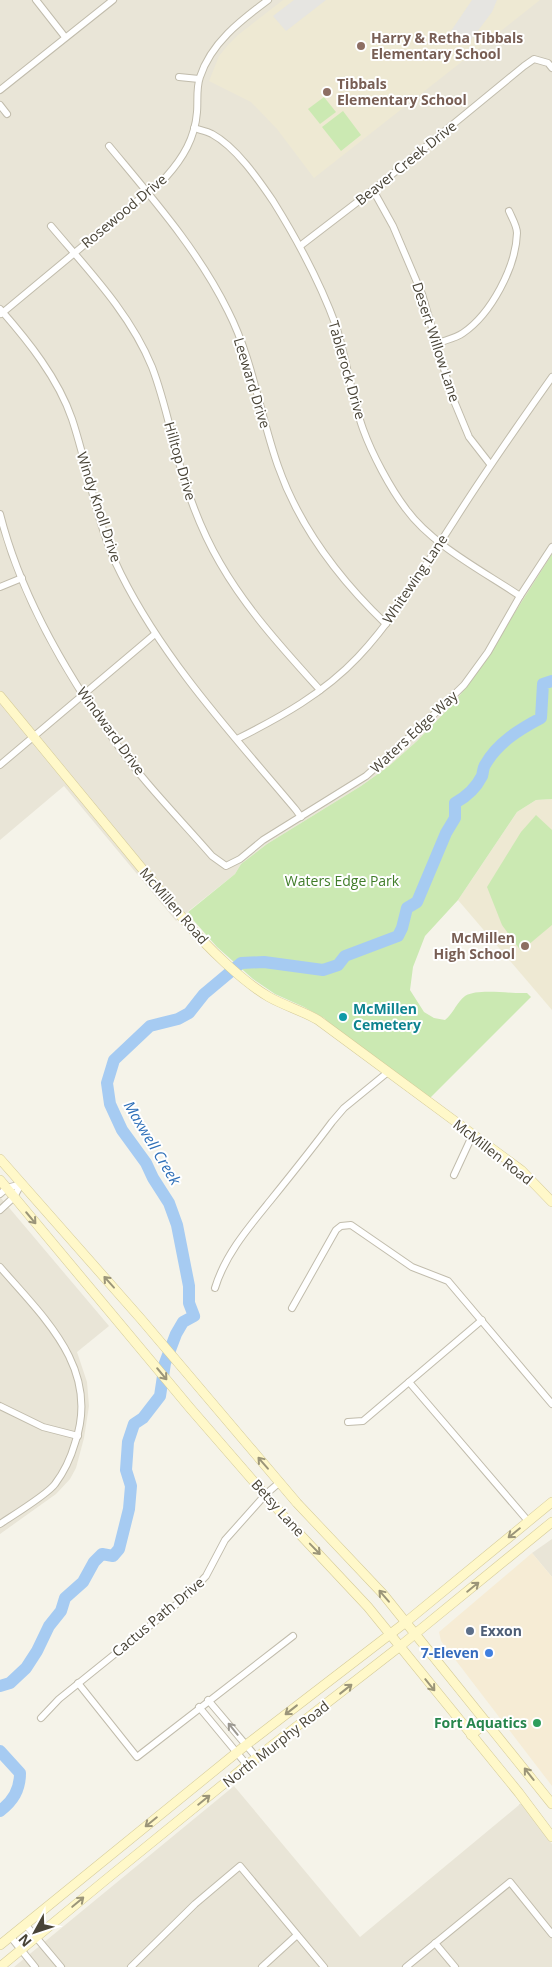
<svg xmlns="http://www.w3.org/2000/svg" width="552" height="1967" viewBox="0 0 552 1967" font-family="'Open Sans',sans-serif">
<rect width="100%" height="100%" fill="#f5f3e9"/>
<!-- residential -->
<g fill="#e9e5d7">
<polygon points="0,0 552,0 552,555 475,675 454,703 417,741 389,766 361,786 267,844 241,864 235,874 176,921 64,786 0,840"/>
<polygon points="0,1197 109,1326 77,1352 87,1382 89,1406 84,1438 76,1468 70,1479 56,1494 0,1534"/>
<polygon points="552,1539 552,1577 532,1553"/>
<polygon points="234,1786 360,1937 519,1805 519,1804 522,1804 552,1844 552,1967 14,1967"/>
</g>
<!-- commercial -->
<polygon fill="#f6ecd5" points="532,1553 552,1577 552,1786 441,1641 439,1632"/>
<!-- education -->
<g fill="#eee9d3">
<polygon points="283,0 540,0 314,178 277,129 251,102 209,81 219,56 228,45 238,35"/>
<polygon points="552,799 552,1010 458,900 517,812 536,800"/>
</g>
<!-- green -->
<g fill="#cbe9b2">
<polygon points="324,97 336,112 320,124 308,109"/>
<polygon points="343,111 361,135 341,151 322,127"/>
<path d="M552,554V799L536,800L517,812L458,900L425,936L413,967L410,990L424,1012L434,1018L445,1020C454,1013 456,1003 465,996C478,988 510,994 527,993L531,997L430,1098L339,1032L324,1018L304,1007L275,994L253,979L217,947L187,913L235,874L241,864L267,844L361,786L389,766L417,741L454,703L475,675Z"/>
<polygon points="536,815 552,830 552,925 521,951 502,925 487,887 521,832"/>
</g>
<!-- parking -->
<g fill="#e6e5e1">
<polygon points="294,0 326,0 286,31 273,16"/>
<polygon points="472,0 497,0 492,12 468,44 451,31"/>
</g>
<g fill="none" stroke-linecap="round" stroke-linejoin="round">
<!-- river -->
<g stroke="#a6cbf2" stroke-width="12">
<path d="M0,1686L10,1683L26,1668L37,1651L49,1626L61,1611L65,1598L83,1582L94,1562L102,1554L113,1556L119,1549L129,1509L131,1486L126,1470L128,1442L134,1424L143,1418L160,1396L165,1363L176,1334L183,1322L194,1316L189,1303V1286L177,1225L169,1203L153,1178L146,1163L122,1130L110,1104L107,1083L114,1060L150,1026L178,1019L189,1013L204,994L241,963L264,962L323,970L338,965L345,956L398,936L402,928L407,908L417,902L446,833L455,818V803C466,797 476,788 482,776C483,773 483,768 485,765C497,743 520,729 541,718L543,684L552,681"/>
<path d="M0,1751L20,1773C20,1790 13,1801 0,1811"/>
</g>
<!-- street casing -->
<g stroke="#c1bcac" stroke-width="8">
<g id="street">
<polyline points="36,0 65,37"/>
<polyline points="179,77 199,79"/>
<polyline points="0,90 113,0"/>
<polyline points="0,105 7,114"/>
<path d="M194,128C200,130 207,131 212,134C236,147 258,179 273,201C298,241 320,282 336,326C347,360 351,396 363,429C372,454 390,488 406,509C432,545 483,571 520,596"/>
<path d="M109,146C152,198 198,250 228,311C253,360 260,415 278,466C299,526 340,580 386,624"/>
<polyline points="373,190 393,226 422,294 452,396 469,437 490,464"/>
<path d="M51,226C88,270 130,313 152,367C162,393 168,420 175,447C185,487 199,527 220,563C247,610 284,650 320,690"/>
<polyline points="300,246 373,190 524,66 534,59 548,63 552,68"/>
<path d="M0,309C28,341 58,378 72,419C89,470 96,525 121,574C165,662 233,735 296,810L301,817"/>
<path d="M1,314L166,177C183,158 195,138 197,112C198,101 196,88 200,77C211,43 240,21 268,0"/>
<path d="M438,343C446,340 456,338 463,333C491,314 516,267 517,233C517,226 512,218 509,211"/>
<path d="M0,514C21,597 66,674 116,743C144,783 180,819 212,856L226,866L240,859L263,840L366,776L425,723L464,685L488,652L520,596L552,547"/>
<polyline points="0,587 22,578"/>
<path d="M237,739C281,717 324,693 358,657C396,617 424,567 454,521C485,472 518,425 552,377"/>
<polyline points="0,765 155,634"/>
<polyline points="454,1175 473,1134"/>
<polyline points="0,1194 7,1188 21,1184"/>
<polyline points="0,1210 14,1197 21,1184"/>
<path d="M0,1267C44,1318 101,1369 75,1443C71,1457 64,1472 55,1484C48,1494 12,1516 0,1524"/>
<path d="M215,1288C225,1255 248,1228 270,1201C291,1175 312,1149 332,1122L344,1108L388,1072"/>
<polyline points="292,1308 336,1230 341,1226 351,1225 412,1267 448,1281 552,1404"/>
<polyline points="482,1320 409,1382 528,1521"/>
<polyline points="0,1406 43,1427 78,1436"/>
<polyline points="348,1422 363,1421 409,1382"/>
<polyline points="78,1683 137,1757 293,1636"/>
<polyline points="208,1700 257,1758"/>
<polyline points="199,1707 247,1765"/>
<polyline points="41,1718 59,1699 188,1595 206,1576 225,1540 266,1494 280,1482"/>
<polyline points="25,1924 61,1967"/>
<polyline points="10,1936 35,1967"/>
<polyline points="435,1943 455,1967"/>
<polyline points="131,1967 195,1904 240,1866 324,1967"/>
<polyline points="262,1967 297,1935"/>
<polyline points="406,1967 510,1882 552,1934"/>
</g>
</g>
<!-- secondary casing -->
<g stroke="#d5cb99" stroke-width="10">
<g id="secondary">
<path d="M0,696L186,922C206,946 243,982 269,997C285,1006 303,1011 318,1020L521,1170L552,1202"/>
<polyline points="0,1159 141,1319 297,1503 383,1594 552,1804"/>
<polyline points="0,1180 190,1408 294,1528 368,1607 519,1793 552,1837"/>
<polyline points="471,1735 487,1722"/>
<polyline points="0,1945 246,1745 406,1622 552,1502"/>
<polyline points="0,1967 103,1882 247,1765 399,1647 552,1522"/>
</g>
</g>
<!-- street -->
<use href="#street" stroke="#fff" stroke-width="6"/>
<!-- secondary -->
<use href="#secondary" stroke="#fff8c9" stroke-width="9"/>
</g>
<!-- one-way arrows -->
<defs><path id="oneway-shaft" d="M-6 0H5M1.5-3L5.5 0L1.5 3" fill="none" stroke-width="1.6" stroke-linecap="round" stroke-linejoin="round" transform="scale(1.25)"/></defs>
<g stroke="#9b9579">
<use href="#oneway-shaft" transform="translate(31 1218) rotate(50)"/>
<use href="#oneway-shaft" transform="translate(109 1282) rotate(-132)"/>
<use href="#oneway-shaft" transform="translate(162 1374) rotate(50)"/>
<use href="#oneway-shaft" transform="translate(263 1463) rotate(-131)"/>
<use href="#oneway-shaft" transform="translate(514 1533) rotate(141)"/>
<use href="#oneway-shaft" transform="translate(315 1549) rotate(46)"/>
<use href="#oneway-shaft" transform="translate(473 1587) rotate(-39)"/>
<use href="#oneway-shaft" transform="translate(384 1596) rotate(-131)"/>
<use href="#oneway-shaft" transform="translate(430 1685) rotate(51)"/>
<use href="#oneway-shaft" transform="translate(346 1689) rotate(-38)"/>
<use href="#oneway-shaft" transform="translate(291 1710) rotate(142)"/>
<use href="#oneway-shaft" transform="translate(529 1774) rotate(-128)"/>
<use href="#oneway-shaft" transform="translate(204 1800) rotate(-39)"/>
<use href="#oneway-shaft" transform="translate(151 1822) rotate(141)"/>
<use href="#oneway-shaft" transform="translate(78 1902) rotate(-40)"/>
</g>
<use stroke="#9b9891" href="#oneway-shaft" transform="translate(233 1729) rotate(-129)"/>
<!-- markers -->
<g fill="#8d6e63" stroke="#fff" stroke-width="2">
<circle cx="361" cy="46" r="5"/>
<circle cx="327" cy="92" r="5"/>
<circle cx="525" cy="946" r="5"/>
</g>
<circle fill="#0f9aa8" stroke="#fff" stroke-width="2" cx="343" cy="1017" r="5"/>
<circle fill="#5c6f8a" stroke="#fff" stroke-width="2" cx="470" cy="1631" r="5"/>
<circle fill="#3f7fe0" stroke="#fff" stroke-width="2" cx="489" cy="1653" r="5"/>
<circle fill="#2e9e5b" stroke="#fff" stroke-width="2" cx="537" cy="1723" r="5"/>
<g text-anchor="middle" stroke-width="4" stroke-linejoin="round" paint-order="stroke">
<!-- education labels -->
<g font-size="14" font-weight="bold" fill="#785e54" stroke="#fff" text-anchor="start">
<text x="371" y="43">Harry &amp; Retha Tibbals<tspan x="371" dy="16">Elementary School</tspan></text>
<text x="337" y="89">Tibbals<tspan x="337" dy="16">Elementary School</tspan></text>
<text x="515" y="943" text-anchor="end">McMillen<tspan x="515" dy="16">High School</tspan></text>
</g>
<!-- street labels -->
<g font-size="14" fill="#494437" stroke="#fff">
<text transform="translate(406 163) rotate(-39)" y="5">Beaver Creek Drive</text>
<text transform="translate(124 211) rotate(-40)" y="5">Rosewood Drive</text>
<text transform="translate(436 342) rotate(72)" y="5">Desert Willow Lane</text>
<text transform="translate(347 370) rotate(74)" y="5">Tablerock Drive</text>
<text transform="translate(252 383) rotate(73)" y="5">Leeward Drive</text>
<text transform="translate(180 461) rotate(74)" y="5">Hilltop Drive</text>
<text transform="translate(99 507) rotate(72)" y="5">Windy Knoll Drive</text>
<text transform="translate(415 579) rotate(-56)" y="5">Whitewing Lane</text>
<text transform="translate(111 731) rotate(54)" y="5">Windward Drive</text>
<text transform="translate(414 732) rotate(-43)" y="5">Waters Edge Way</text>
<text transform="translate(174 906) rotate(49)" y="5">McMillen Road</text>
<text transform="translate(493 1152) rotate(38)" y="5">McMillen Road</text>
<text transform="translate(278 1508) rotate(48)" y="5">Betsy Lane</text>
<text transform="translate(158 1617) rotate(-40)" y="5">Cactus Path Drive</text>
<text transform="translate(276 1744) rotate(-38)" y="5">North Murphy Road</text>
</g>
<!-- park labels -->
<g font-size="14" fill="#407d29" stroke="#fff">
<text x="342" y="886">Waters Edge Park</text>
</g>
<!-- culture labels -->
<g font-size="14" font-weight="bold" fill="#0d838f" stroke="#fff" text-anchor="start">
<text x="353" y="1014">McMillen<tspan x="353" dy="16">Cemetery</tspan></text>
</g>
<!-- service labels -->
<g font-size="14" font-weight="bold" fill="#4e5e75" stroke="#fff" text-anchor="start">
<text x="480" y="1636">Exxon</text>
</g>
<!-- shop labels -->
<g font-size="14" font-weight="bold" fill="#366cbe" stroke="#fff" text-anchor="end">
<text x="479" y="1658">7-Eleven</text>
</g>
<!-- leisure labels -->
<g font-size="14" font-weight="bold" fill="#27864d" stroke="#fff" text-anchor="end">
<text x="527" y="1728">Fort Aquatics</text>
</g>
<!-- water labels -->
<g font-size="15" font-style="italic" fill="#2e6fb8" stroke="#fff">
<text transform="translate(152 1143) rotate(59)" y="5">Maxwell Creek</text>
</g>
</g>
<!-- north arrow -->
<g transform="translate(35 1932) rotate(230)" stroke="#ffffff" stroke-width="4" paint-order="stroke">
<path d="M0-4L9 19L0 12L-9 19Z" fill="#494437"/>
<text y="-8" font-size="14" font-weight="bold" text-anchor="middle" fill="#494437">N</text>
</g>
</svg>
